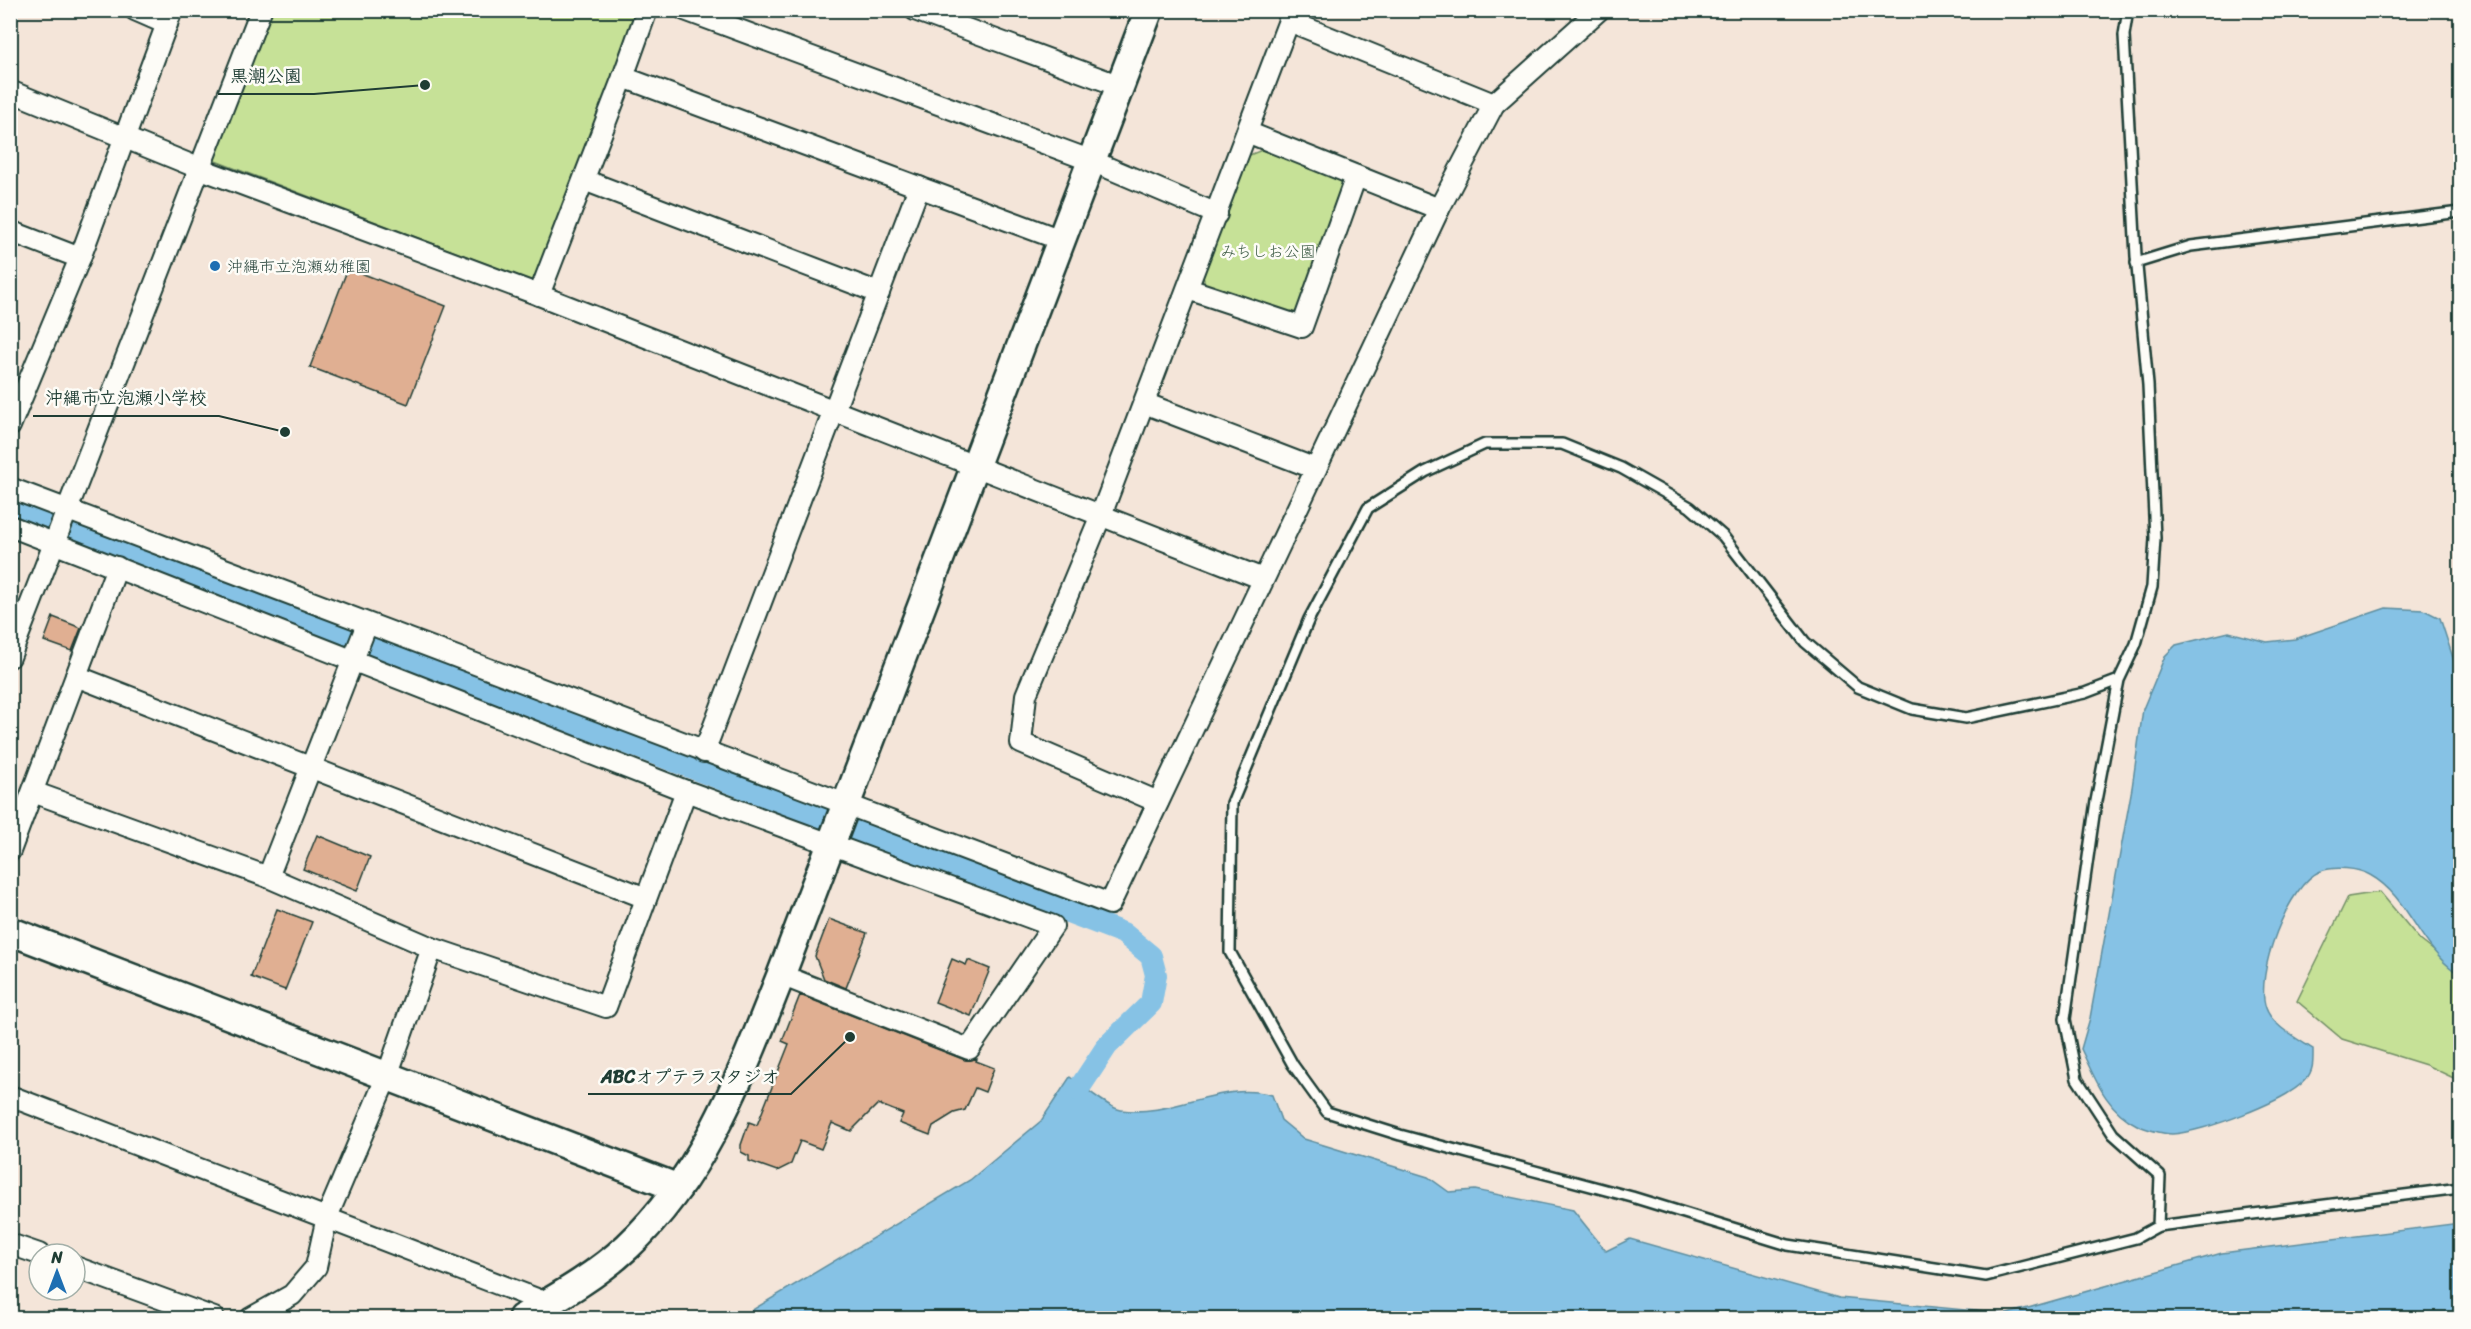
<svg xmlns="http://www.w3.org/2000/svg" width="2471" height="1329" viewBox="0 0 2471 1329" font-family="Sriracha,'Klee One',sans-serif">
<rect width="100%" height="100%" fill="#f4e5d9"/>
<filter id="ink" filterUnits="userSpaceOnUse"><feTurbulence type="fractalNoise" baseFrequency=".0167" numOctaves="2"/><feDisplacementMap in="SourceGraphic" scale="12" xChannelSelector="R" yChannelSelector="G"/><feConvolveMatrix kernelMatrix="1 2 1 2 8 2 1 2 1" color-interpolation-filters="sRGB"/></filter>
<g filter="url(#ink)">
<!-- green -->
<g fill="#c6e197" stroke="#728f66" stroke-width="1.5">
<polygon points="266,11 641,11 537,283 210,159"/>
<polygon points="1262,150 1339,179 1346,190 1303,314 1288,318 1207,289 1201,271 1247,156"/>
<polygon points="2380,892 2420,940 2460,971 2460,1081 2426,1065 2342,1039 2297,1001 2348,897"/>
</g>
<!-- water -->
<g fill="#86c2e5" stroke="#5d8d9e" stroke-width="1.5">
<path d="M2386,608L2424,610L2440,618L2460,679V976C2454,970 2446,965 2440,958C2415,932 2403,893 2370,875C2358,868 2334,866 2321,871C2288,883 2254,976 2266,1008C2272,1026 2298,1039 2313,1049C2313,1061 2314,1070 2306,1079C2288,1101 2201,1133 2172,1134C2163,1134 2145,1129 2137,1125C2106,1110 2095,1078 2081,1049L2090,1018L2132,788L2143,709L2165,656L2176,645L2229,632L2267,642L2295,639Z"/>
<path d="M1070,1077C1082,1085 1108,1108 1121,1110C1172,1118 1221,1080 1272,1095L1281,1120L1304,1139L1428,1177L1449,1192L1475,1190L1573,1210L1606,1251L1630,1239L1839,1298L2007,1314L2222,1253L2460,1223V1318H739L970,1180L1041,1121Z"/>
</g>
<g fill="none" stroke-linecap="round" stroke-linejoin="round">
<!-- canal -->
<polyline stroke="#86c2e5" stroke-width="22" points="10,507 1123,933 1151,956 1156,975 1151,1003 1107,1046 1078,1090"/>
</g>
<!-- building -->
<g fill="#e0af92" stroke="#1f3d34" stroke-width="1.5">
<polygon points="348,268 446,306 408,404 310,367"/>
<polygon points="53,617 81,628 72,651 44,641"/>
<polygon points="317,835 370,857 357,891 303,869"/>
<polygon points="277,909 312,922 285,990 251,977"/>
<polygon points="829,919 867,933 846,988 824,979 815,956"/>
<polygon points="952,959 966,965 968,960 990,969 971,1016 935,1002"/>
<polygon points="800,995 965,1060 977,1059 976,1061 994,1068 985,1092 975,1088 965,1110 954,1113 933,1126 930,1135 899,1123 903,1114 878,1104 851,1131 832,1123 821,1149 800,1141 791,1164 777,1171 749,1161 749,1156 741,1152 741,1145 749,1122 757,1125 789,1044 782,1041"/>
</g>
<g fill="none" stroke-linecap="round" stroke-linejoin="round">
<!-- lane casing -->
<g stroke="#1f3d34" stroke-width="14">
<g id="lane">
<polyline points="2136,263 2191,246 2460,212"/>
<polyline points="2119,680 2085,693 1966,718 1912,709 1858,687 1805,642 1723,536 1690,507 1621,468 1562,444 1485,444 1425,472 1368,508 1309,619 1232,803 1230,952 1293,1065 1327,1112 1400,1135 1632,1197 1788,1245 1986,1276 2136,1238 2158,1226 2160,1176 2113,1134 2077,1079 2065,1019 2096,801 2119,680 2136,644 2152,587 2155,538 2148,385 2136,256 2124,35 2128,10"/>
<polyline points="2158,1226 2460,1188"/>
</g>
</g>
<!-- street casing -->
<g stroke="#1f3d34" stroke-width="24">
<g id="street">
<polyline points="135,10 167,24"/>
<polyline points="685,10 1092,161 1217,214"/>
<polyline points="915,10 1120,86"/>
<polyline points="1289,21 1494,104"/>
<polyline points="623,77 647,10"/>
<polyline points="10,91 201,169 539,295 1263,579"/>
<polyline points="1247,132 1439,209"/>
<polyline points="584,180 879,293"/>
<polyline points="10,231 80,258"/>
<polyline points="1188,289 1302,327 1356,176"/>
<polyline points="539,295 623,77 1061,240"/>
<polyline points="1144,403 1316,469"/>
<polyline points="10,426 80,258 172,10"/>
<polyline points="10,488 1110,904 1439,209 1494,104 1599,10"/>
<polyline points="10,526 686,791 1053,926 969,1049 781,975"/>
<polyline points="10,657 261,10"/>
<polyline points="76,676 646,898"/>
<polyline points="704,752 919,187"/>
<polyline points="33,792 268,877 432,948 606,1007 686,791"/>
<polyline points="1158,802 1021,743 1026,695 1101,515 1293,10"/>
<polyline points="10,851 117,567"/>
<polyline points="268,877 367,624"/>
<polyline points="10,1096 547,1303"/>
<polyline points="10,1244 39,1254"/>
<polyline points="75,1267 214,1318"/>
<polyline points="251,1318 292,1295 316,1267 327,1217 387,1076 432,948"/>
</g>
</g>
<!-- secondary casing -->
<g stroke="#1f3d34" stroke-width="32">
<g id="secondary">
<polyline points="10,931 678,1188"/>
<path d="M522,1318C558,1297 597,1275 627,1247C706,1173 742,1072 781,975L1149,10"/>
</g>
</g>
<!-- lane -->
<use href="#lane" stroke="#fdfcf7" stroke-width="9"/>
<!-- street -->
<use href="#street" stroke="#fdfcf7" stroke-width="20"/>
<!-- secondary -->
<use href="#secondary" stroke="#fdfcf7" stroke-width="27"/>
</g>
</g>
<!-- markers -->
<circle fill="#1f6fb2" stroke="#fdfcf7" stroke-width="2" cx="215" cy="266" r="6"/>
<g text-anchor="middle" stroke-width="5" stroke-linejoin="round" paint-order="stroke">
<!-- park labels -->
<g font-size="16" fill="#405e48" stroke="#fdfcf7">
<text x="1268" y="257">みちしお公園</text>
</g>
<!-- poi labels -->
<g font-size="16" fill="#1f3d34" stroke="#fdfcf7" text-anchor="start">
<text x="227" y="272">沖縄市立泡瀬幼稚園</text>
</g>
</g>
<!-- callouts -->
<path fill="none" stroke="#1f3d34" stroke-width="2" d="M425 85L314 94H218M285 432L219 416H33M850 1037L791 1094H588"/>
<g fill="#1f3d34" stroke="#fdfcf7" stroke-width="2">
<circle cx="425" cy="85" r="6"/>
<circle cx="285" cy="432" r="6"/>
<circle cx="850" cy="1037" r="6"/>
</g>
<g font-size="18" text-anchor="middle" font-weight="bold" fill="#1f3d34" stroke="#fdfcf7" stroke-width="5" stroke-linejoin="round" paint-order="stroke">
<text x="266" y="82">黒潮公園</text>
<text x="126" y="404">沖縄市立泡瀬小学校</text>
<text x="690" y="1083">ABCオプテラスタジオ</text>
</g>
<!-- margin -->
<rect width="2471" height="1329" fill="none" stroke="#fdfcf7" stroke-width="36"/>
<rect x="18" y="18" width="2435" height="1293" fill="none" stroke="#1f3d34" stroke-width="2" filter="url(#ink)"/>
<!-- north arrow -->
<g transform="translate(57 1272)"><circle r="28" fill="#fdfcf7" stroke="#a4b0a9" stroke-width="1.5"/>
<path d="M0-4.5L10 22L0 15L-10 22Z" fill="#1f6fb2"/>
<text y="-9" font-size="16" font-weight="bold" text-anchor="middle" fill="#1f3d34">N</text>
</g>
</svg>
